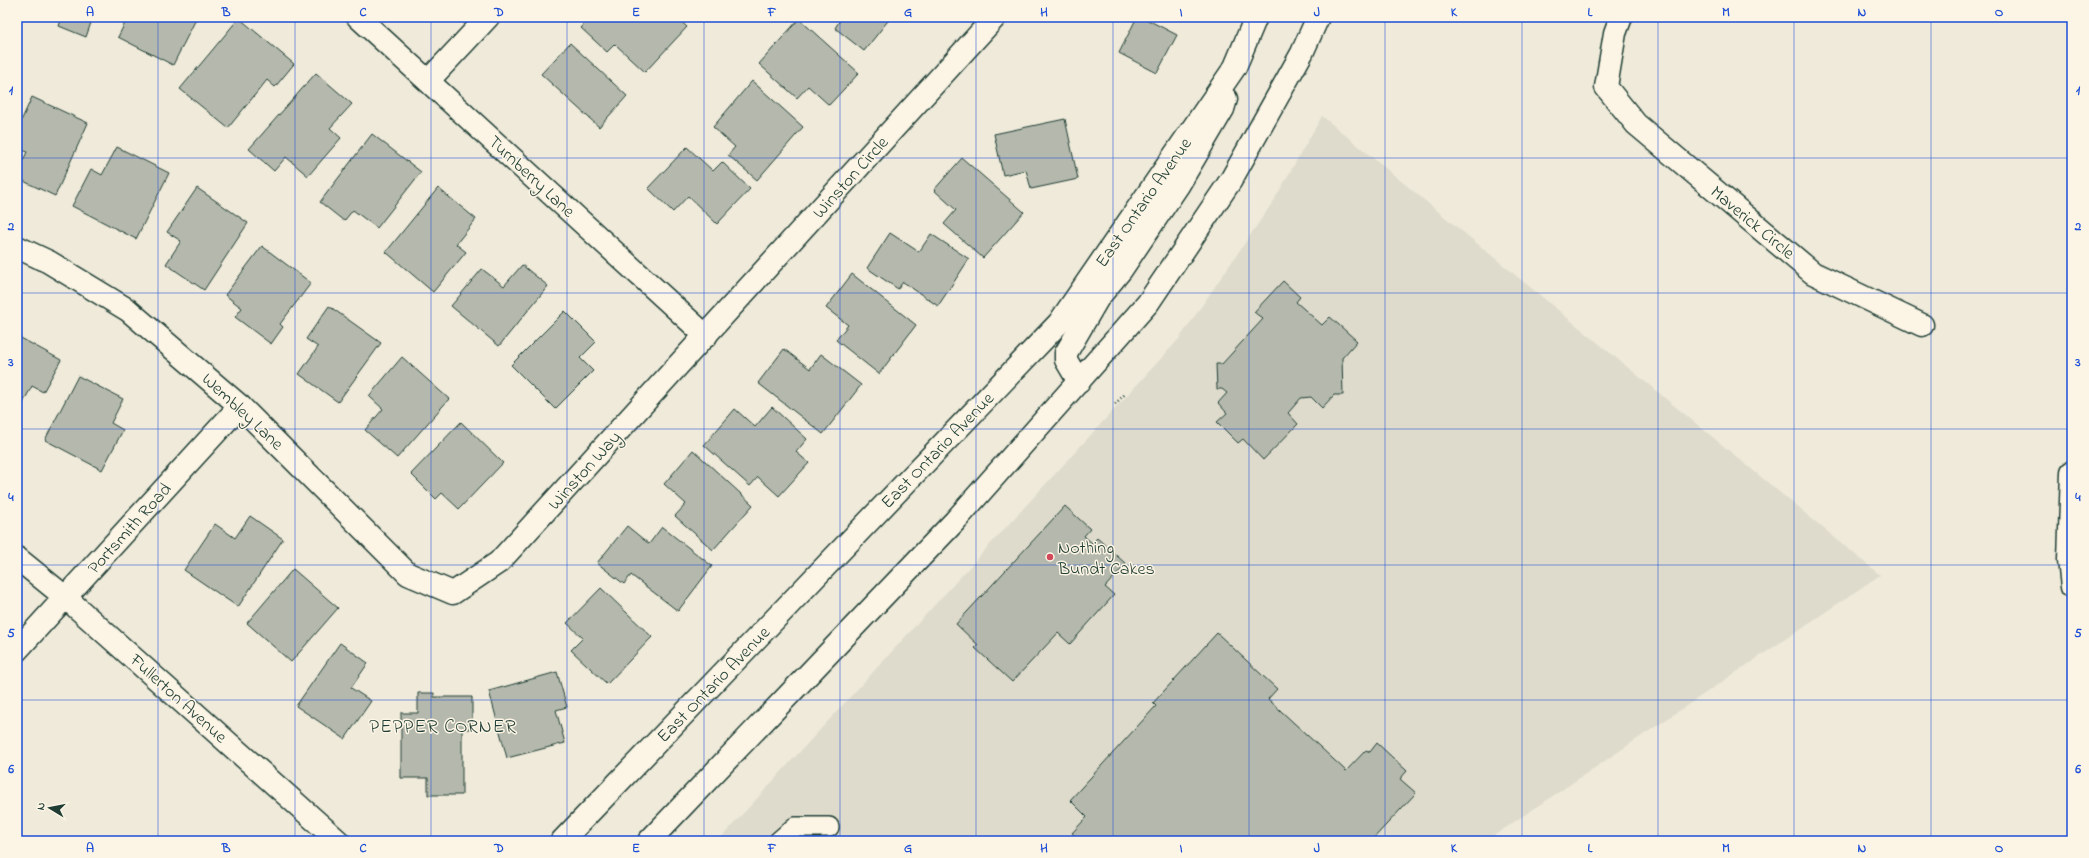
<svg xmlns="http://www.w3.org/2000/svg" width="2089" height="858" viewBox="0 0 2089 858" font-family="'Indie Flower',sans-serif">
<rect width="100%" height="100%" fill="#efeada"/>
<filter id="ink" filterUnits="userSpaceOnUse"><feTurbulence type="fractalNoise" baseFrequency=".025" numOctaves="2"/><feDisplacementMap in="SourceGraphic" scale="8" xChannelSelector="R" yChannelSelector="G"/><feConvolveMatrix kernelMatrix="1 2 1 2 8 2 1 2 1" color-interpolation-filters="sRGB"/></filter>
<g filter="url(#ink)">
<!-- built -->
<polygon fill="#dedbcc" points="1322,116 1880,575 1486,841 718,841 1179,339 1273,202"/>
<!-- building -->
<g fill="#b5b9ad" stroke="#1f3d34">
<polygon points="62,17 93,17 86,37 59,26"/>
<polygon points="128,17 193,17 196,19 173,65 118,37"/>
<polygon points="591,17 676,17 687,27 645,72 615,44 607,52 581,28"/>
<polygon points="842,17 891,17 864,51 835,28"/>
<polygon points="1137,17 1142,17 1177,35 1157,73 1119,53"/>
<polygon points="239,18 294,64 275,87 267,80 228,128 180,89"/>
<polygon points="799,19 859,73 829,105 808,86 797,98 759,64"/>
<polygon points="570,43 627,96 599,127 541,74"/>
<polygon points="316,73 352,104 330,128 341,138 308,176 286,157 274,171 249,149"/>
<polygon points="752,81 803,127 757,180 728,155 735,147 713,127"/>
<polygon points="32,97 88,123 55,196 17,178 17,173 27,152 17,147 17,130"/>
<polygon points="1065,119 1078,179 1031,189 1026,170 1003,175 994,134"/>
<polygon points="372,134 421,172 377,228 353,210 344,221 320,202"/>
<polygon points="117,147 169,173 136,239 72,206 91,169 102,175"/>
<polygon points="687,147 713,171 722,162 750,189 717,224 688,196 673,212 648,188"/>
<polygon points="962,158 1024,212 983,258 944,224 956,210 934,190"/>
<polygon points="197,188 248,223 204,290 166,264 181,241 167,232"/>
<polygon points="438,188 476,219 456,244 466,252 433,292 386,252"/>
<polygon points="890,233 919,252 931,234 969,259 938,306 903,282 898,289 867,268"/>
<polygon points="262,246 311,283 280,324 283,327 271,344 235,317 242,308 225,295"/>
<polygon points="522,265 548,286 499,346 451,306 482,269 504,286"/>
<polygon points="852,274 916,325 879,374 836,340 848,325 826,308"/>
<polygon points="1283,281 1300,297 1296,302 1322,325 1330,317 1357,341 1342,358 1343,395 1334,395 1322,408 1311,397 1301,398 1288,413 1298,424 1263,460 1243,439 1238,443 1217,422 1227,413 1218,403 1227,393 1222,389 1217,389 1216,364 1222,364 1263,319 1254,312"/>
<polygon points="329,306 381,343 338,402 299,374 318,347 306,339"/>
<polygon points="565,311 596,342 580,358 593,371 555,409 511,365"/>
<polygon points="19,337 61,360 43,392 32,386 17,414 17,341"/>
<polygon points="784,349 810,369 821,354 861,385 823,434 758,383"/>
<polygon points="402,357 449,399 397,458 365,430 383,409 369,396"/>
<polygon points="78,376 123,399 111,423 123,430 102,470 45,440"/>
<polygon points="772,407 807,439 796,452 809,463 779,496 758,477 750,486 704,445 735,409 755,427"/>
<polygon points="461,422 503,463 459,509 442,493 436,499 411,474"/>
<polygon points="693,450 753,505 713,550 675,516 686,504 664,484"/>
<polygon points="1065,506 1090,529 1084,536 1092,543 1097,538 1126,564 1105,587 1114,595 1070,644 1058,633 1012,682 975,648 978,645 956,624"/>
<polygon points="250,516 283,539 238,607 184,570 215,524 235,538"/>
<polygon points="627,526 649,544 662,527 712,566 678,611 631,575 624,584 597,563"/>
<polygon points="293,569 338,608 291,662 247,623"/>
<polygon points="601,588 652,637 607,684 571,650 583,638 567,623"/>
<polygon points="1217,633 1277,689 1268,699 1346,771 1366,750 1370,752 1377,743 1407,771 1400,779 1416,793 1371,841 1081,841 1072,833 1087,817 1070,800 1156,706 1153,703"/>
<polygon points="340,643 368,663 351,688 371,701 345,739 296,706"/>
<polygon points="557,672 567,707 556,710 565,743 507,758 489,691"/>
<polygon points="418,693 434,693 434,697 472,697 472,729 462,729 462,795 428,795 428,778 401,778 401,713 418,713"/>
</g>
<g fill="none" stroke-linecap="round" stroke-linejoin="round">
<!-- service casing -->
<g stroke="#1f3d34" stroke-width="22">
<polyline id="service" points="779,841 795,827 829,827"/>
</g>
<!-- minor casing -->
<g stroke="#1f3d34" stroke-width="25">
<g id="minor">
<polyline points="358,17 706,336"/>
<polyline points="1621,17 1615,33 1606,87 1636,124 1813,273 1922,325"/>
<polyline points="429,80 488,17"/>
<polyline points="17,247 49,262 128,310 240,406 408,574 453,593 499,562 995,17"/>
<polyline points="17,650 240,406"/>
</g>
</g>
<!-- tertiary casing -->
<g stroke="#1f3d34" stroke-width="25">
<polyline id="tertiary" points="2072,472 2069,560 2072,587"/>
</g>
<!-- secondary casing -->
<g stroke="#1f3d34" stroke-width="25">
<polyline id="secondary" points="17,558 65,597 338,841"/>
</g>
<!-- primary casing -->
<g stroke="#1f3d34" stroke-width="25">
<g id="primary">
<polyline points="1079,382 1066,360 1066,353 1098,298 1121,270 1179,184 1223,109 1226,99"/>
<polyline points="562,841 1059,323 1235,67 1256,17"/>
<polyline points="649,841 955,521 1148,303 1231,180 1302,53 1318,17"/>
</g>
</g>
<!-- path -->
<polyline stroke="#1f3d34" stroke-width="2.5" stroke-dasharray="1 3" stroke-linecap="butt" points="1115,404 1126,393"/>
<!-- service -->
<use href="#service" stroke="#fcf5e5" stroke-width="19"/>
<!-- minor -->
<use href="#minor" stroke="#fcf5e5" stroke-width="22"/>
<!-- tertiary -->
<use href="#tertiary" stroke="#fcf5e5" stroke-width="22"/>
<!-- secondary -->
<use href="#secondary" stroke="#fcf5e5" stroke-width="22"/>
<!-- primary -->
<use href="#primary" stroke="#fcf5e5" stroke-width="22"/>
</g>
</g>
<!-- grid -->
<path fill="none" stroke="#1d4ed8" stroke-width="1" stroke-opacity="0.55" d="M158,17V841M295,17V841M431,17V841M567,17V841M704,17V841M840,17V841M976,17V841M1113,17V841M1249,17V841M1385,17V841M1522,17V841M1658,17V841M1794,17V841M1931,17V841M17,158H2072M17,293H2072M17,429H2072M17,565H2072M17,700H2072"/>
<!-- markers -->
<circle fill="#d1495b" stroke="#fcf5e5" stroke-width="1.5" cx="1050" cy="557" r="4"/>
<g text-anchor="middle" stroke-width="3" stroke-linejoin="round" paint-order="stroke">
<!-- street labels -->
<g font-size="18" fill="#1f3d34" stroke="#fcf5e5">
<text transform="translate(532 176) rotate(43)" y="6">Turnberry Lane</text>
<text transform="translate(850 177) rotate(-48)" y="6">Winston Circle</text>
<text transform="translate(1143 202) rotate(-55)" y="6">East Ontario Avenue</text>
<text transform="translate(1753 222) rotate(40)" y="6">Maverick Circle</text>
<text transform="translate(243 411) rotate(43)" y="6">Wembley Lane</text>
<text transform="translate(937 450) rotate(-46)" y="6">East Ontario Avenue</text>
<text transform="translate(584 470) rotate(-48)" y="6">Winston Way</text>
<text transform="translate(129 528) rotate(-48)" y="6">Portsmith Road</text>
<text transform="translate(713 684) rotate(-46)" y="6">East Ontario Avenue</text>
<text transform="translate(179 698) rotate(42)" y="6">Fullerton Avenue</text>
</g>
<!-- poi labels -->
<g font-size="18" fill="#1f3d34" stroke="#fcf5e5" text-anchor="start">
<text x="1058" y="553">Nothing<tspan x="1058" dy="21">Bundt Cakes</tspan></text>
</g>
<!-- neighbourhood labels -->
<g font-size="19" letter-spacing="1" fill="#1f3d34" stroke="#fcf5e5">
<text x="443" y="732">PEPPER CORNER</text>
</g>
</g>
<!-- margin -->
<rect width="2089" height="858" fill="none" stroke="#fcf5e5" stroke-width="44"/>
<!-- north arrow -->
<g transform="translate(50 808) rotate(280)" stroke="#fcf5e5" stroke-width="3" paint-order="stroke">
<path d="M0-3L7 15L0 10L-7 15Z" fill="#1f3d34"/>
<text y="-6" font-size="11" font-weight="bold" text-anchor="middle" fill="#1f3d34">N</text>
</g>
<rect x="22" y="22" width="2045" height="814" fill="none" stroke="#1d4ed8" stroke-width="1.5"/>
<g font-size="13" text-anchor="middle" font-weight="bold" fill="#1d4ed8">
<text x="90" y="16">A</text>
<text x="226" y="16">B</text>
<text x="363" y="16">C</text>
<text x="499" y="16">D</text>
<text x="636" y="16">E</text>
<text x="772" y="16">F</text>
<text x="908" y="16">G</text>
<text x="1044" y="16">H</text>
<text x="1181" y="16">I</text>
<text x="1317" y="16">J</text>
<text x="1454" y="16">K</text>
<text x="1590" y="16">L</text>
<text x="1726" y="16">M</text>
<text x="1862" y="16">N</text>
<text x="1999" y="16">O</text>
<text x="11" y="94">1</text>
<text x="2078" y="94">1</text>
<text x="11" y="230">2</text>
<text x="2078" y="230">2</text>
<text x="11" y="366">3</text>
<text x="2078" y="366">3</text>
<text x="11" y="501">4</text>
<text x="2078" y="501">4</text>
<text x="11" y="637">5</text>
<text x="2078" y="637">5</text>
<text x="11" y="773">6</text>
<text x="2078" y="773">6</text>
<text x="90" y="852">A</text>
<text x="226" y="852">B</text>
<text x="363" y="852">C</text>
<text x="499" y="852">D</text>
<text x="636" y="852">E</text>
<text x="772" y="852">F</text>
<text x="908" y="852">G</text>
<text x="1044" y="852">H</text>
<text x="1181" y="852">I</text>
<text x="1317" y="852">J</text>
<text x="1454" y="852">K</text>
<text x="1590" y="852">L</text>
<text x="1726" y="852">M</text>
<text x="1862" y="852">N</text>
<text x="1999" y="852">O</text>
</g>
</svg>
